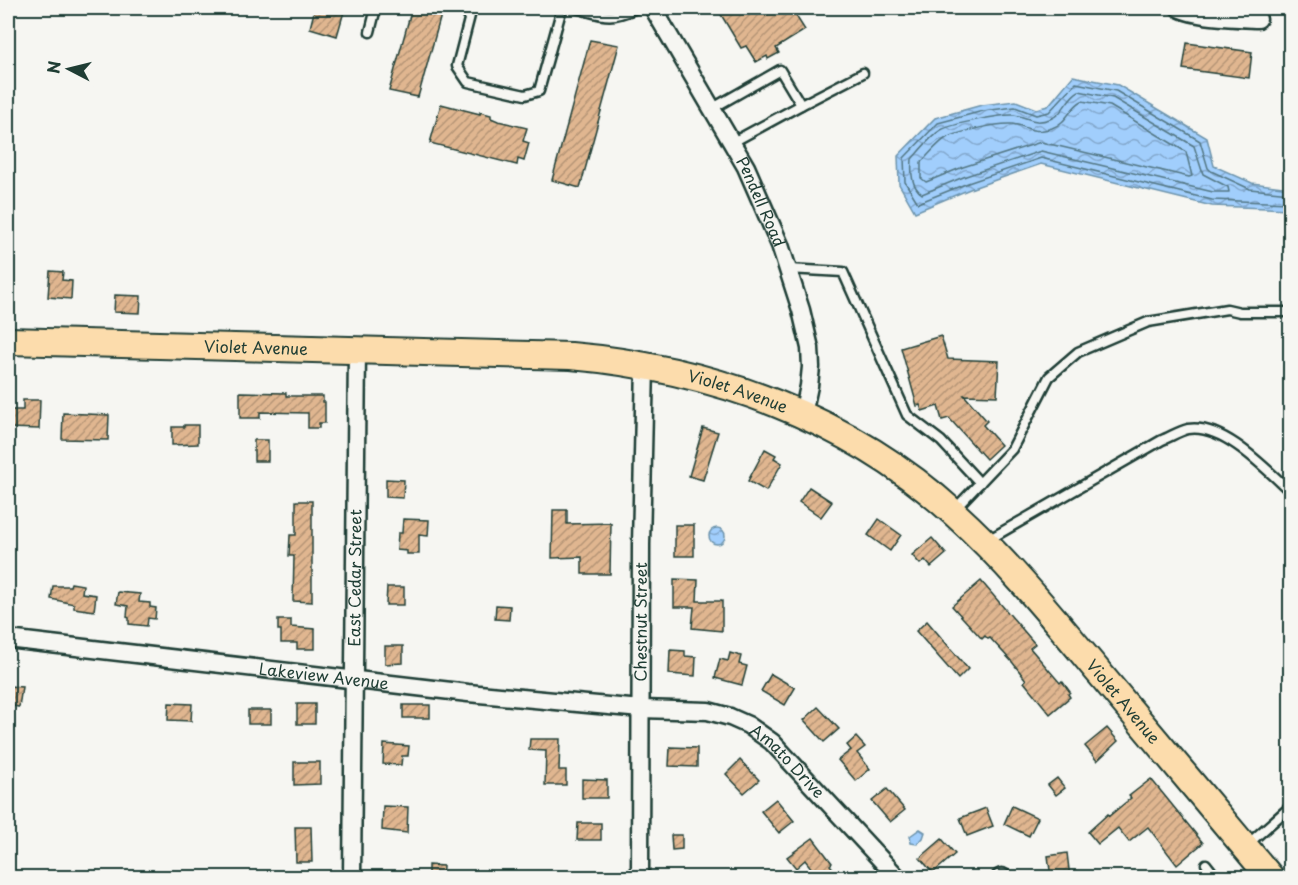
<svg xmlns="http://www.w3.org/2000/svg" width="1298" height="885" viewBox="0 0 1298 885" font-family="'Playpen Sans',sans-serif">
<defs>
<pattern id="water-waves" width="16" height="10" patternUnits="userSpaceOnUse" patternTransform="scale(1.5)"><rect width="16" height="10" fill="#a1cefc"/><path d="M0 5q4-4 8 0t8 0" fill="none" stroke="#83a8cd"/></pattern>
<pattern id="building-hatch" width="6" height="6" patternUnits="userSpaceOnUse" patternTransform="scale(1.5)"><rect width="6" height="6" fill="#e0b690"/><path d="M-1 1l2-2M0 6l6-6M5 7l2-2" fill="none" stroke="#b59576"/></pattern>
</defs>
<rect width="100%" height="100%" fill="#f6f6f2"/>
<filter id="ink" filterUnits="userSpaceOnUse"><feTurbulence type="fractalNoise" baseFrequency=".0167" numOctaves="2"/><feDisplacementMap in="SourceGraphic" scale="12" xChannelSelector="R" yChannelSelector="G"/><feConvolveMatrix kernelMatrix="1 2 1 2 8 2 1 2 1" color-interpolation-filters="sRGB"/></filter>
<g filter="url(#ink)">
<!-- water -->
<g fill="url(#water-waves)" stroke="#6d94ac" stroke-width="1.5">
<polygon points="1073,76 1118,85 1207,138 1214,166 1252,183 1290,188 1290,209 1212,206 1041,164 970,189 915,212 899,184 898,156 935,118 982,105 1016,101 1036,109 1048,106"/>
<circle cx="717" cy="536" r="8"/>
<polygon points="920,829 925,832 923,838 917,844 911,843 910,836"/>
</g>
<g fill="none" stroke-linecap="round" stroke-linejoin="round">
<!-- shore -->
<g stroke="#537784" stroke-width="1.5">
<path d="M1079,91L1113,98L1194,146L1203,174L1228,187L1229,192H1213L1041,151L966,176L922,194C911,186 911,173 912,159C920,150 931,136 941,130C952,124 1002,114 1014,115C1030,117 1032,125 1050,119C1063,115 1067,97 1079,91Z"/>
<path d="M1082,101L1110,106L1186,152L1192,176L1189,177L1041,142L963,167L926,182L921,178V162C929,155 938,142 948,137C964,131 995,123 1012,124C1030,126 1029,135 1052,128C1067,123 1070,107 1082,101Z"/>
<polyline points="1290,193 1250,189 1211,171 1208,168 1200,141 1116,91 1076,83 1049,112 1036,115 1015,107 983,111 938,123 904,158 905,182 918,203 968,183 1041,158 1212,200 1290,203"/>
</g>
</g>
<!-- building -->
<g fill="url(#building-hatch)" stroke="#1f3d34" stroke-width="1.5">
<polygon points="315,8 345,8 337,36 310,28"/>
<polygon points="412,8 443,8 418,97 389,91"/>
<polygon points="717,8 791,8 805,30 776,48 779,53 768,59 767,56 756,62 746,46 741,48"/>
<polygon points="590,40 619,45 580,188 552,180"/>
<polygon points="1187,43 1252,52 1249,78 1183,69"/>
<polygon points="441,104 480,114 480,112 491,115 491,118 498,121 527,128 523,141 529,143 524,161 518,159 517,165 430,143"/>
<polygon points="50,271 63,272 62,280 72,281 71,299 48,297"/>
<polygon points="115,295 141,296 140,313 114,312"/>
<polygon points="941,336 948,359 999,361 997,396 964,395 987,421 983,425 1001,445 986,459 949,418 942,420 938,406 922,411 920,405 917,406 901,348"/>
<polygon points="240,392 286,393 286,396 323,396 323,402 325,402 325,423 319,423 319,428 308,428 308,413 260,412 260,418 240,418"/>
<polygon points="23,400 40,400 39,429 9,428 9,410 23,410"/>
<polygon points="63,413 109,415 108,440 62,439"/>
<polygon points="184,425 198,425 198,444 172,445 172,427 184,427"/>
<polygon points="703,428 718,432 703,480 689,476"/>
<rect x="254" y="440" width="14" height="21"/>
<polygon points="765,449 776,455 774,458 782,463 766,491 748,481"/>
<polygon points="386,479 404,480 403,498 386,497"/>
<polygon points="809,487 832,502 821,517 799,502"/>
<polygon points="296,501 312,501 312,602 293,601 294,556 289,556 290,535 296,535"/>
<polygon points="553,510 567,510 567,524 611,523 610,574 582,574 582,557 552,558"/>
<polygon points="403,519 429,520 428,536 419,535 419,554 407,554 407,551 397,550 398,533 402,533"/>
<polygon points="879,519 901,535 890,551 868,535"/>
<rect x="675" y="525" width="19" height="31"/>
<polygon points="932,538 946,554 931,567 925,560 920,564 912,555"/>
<polygon points="674,579 698,580 697,601 722,601 722,631 692,628 694,607 674,607"/>
<polygon points="981,581 1035,644 1030,648 1060,683 1062,681 1070,692 1068,694 1070,697 1050,714 1024,682 1026,680 1013,663 990,638 988,639 985,636 982,639 952,606"/>
<polygon points="71,583 83,585 82,593 96,595 94,611 74,608 74,604 51,599 53,586 70,586"/>
<polygon points="387,587 404,587 404,605 386,605"/>
<polygon points="118,592 140,594 139,602 150,603 150,607 156,608 155,619 148,618 147,626 129,624 129,618 127,617 128,606 116,604"/>
<polygon points="496,605 510,606 509,620 495,619"/>
<polygon points="278,620 291,620 291,627 315,629 315,649 297,649 297,643 281,643 281,630 278,630"/>
<polygon points="927,621 968,669 958,679 916,631"/>
<polygon points="385,646 403,646 403,663 385,664"/>
<polygon points="670,650 685,651 685,656 696,657 695,676 669,674"/>
<polygon points="730,653 741,656 739,664 747,666 742,685 715,678 720,659 728,661"/>
<polygon points="771,674 795,688 785,705 761,691"/>
<polygon points="8,686 22,687 19,707 8,705"/>
<polygon points="169,703 192,704 191,721 168,720"/>
<rect x="297" y="704" width="18" height="20"/>
<rect x="403" y="705" width="27" height="13"/>
<polygon points="818,707 839,729 824,742 804,720"/>
<rect x="248" y="710" width="23" height="14"/>
<polygon points="1107,728 1118,741 1097,761 1085,746"/>
<polygon points="856,737 865,747 857,753 870,769 856,781 838,760 851,750 847,745"/>
<polygon points="530,739 560,739 559,770 566,770 566,785 545,785 546,751 529,750"/>
<polygon points="384,744 409,746 408,756 402,756 401,765 383,764"/>
<polygon points="670,747 697,748 697,767 669,766"/>
<polygon points="740,760 759,780 744,793 726,774"/>
<polygon points="294,762 320,762 320,784 294,785"/>
<polygon points="1057,778 1065,788 1056,795 1048,785"/>
<polygon points="582,779 607,780 607,798 582,798"/>
<polygon points="1151,779 1203,843 1177,865 1148,827 1129,842 1118,828 1098,844 1088,832 1108,814 1109,816 1131,798 1129,796"/>
<polygon points="887,789 905,810 890,822 872,801"/>
<polygon points="776,799 794,821 779,833 761,811"/>
<polygon points="383,806 408,807 407,833 382,830"/>
<polygon points="1012,806 1038,818 1029,836 1004,824"/>
<polygon points="986,808 993,826 967,836 960,818"/>
<polygon points="578,823 601,823 601,840 577,840"/>
<polygon points="295,827 311,827 312,862 296,862"/>
<polygon points="671,835 682,835 682,849 672,850"/>
<polygon points="813,838 832,863 830,865 836,872 830,878 819,878 805,860 796,868 787,857"/>
<polygon points="942,839 955,854 933,873 920,858"/>
<polygon points="1067,853 1070,878 1051,878 1048,856"/>
<polygon points="428,865 443,866 442,878 428,878"/>
</g>
<g fill="none" stroke-linecap="round" stroke-linejoin="round">
<!-- service casing -->
<g stroke="#1f3d34" stroke-width="13">
<g id="service">
<polyline points="472,8 457,66 468,82 525,95 539,91 562,8"/>
<path d="M576,8C605,16 608,20 637,8"/>
<polyline points="370,32 376,8"/>
<polyline points="801,105 863,73"/>
<polyline points="713,108 780,70 801,105 733,142"/>
<polyline points="788,269 843,272 907,415 941,441 980,483"/>
<polyline points="955,509 1012,449 1049,377 1078,352 1148,322 1227,309 1240,312 1290,312"/>
<path d="M988,540L1162,440C1170,437 1179,431 1188,429C1223,423 1266,469 1290,491"/>
<polyline points="1248,844 1290,807"/>
<polyline points="1206,864 1217,878"/>
</g>
</g>
<!-- minor casing -->
<g stroke="#1f3d34" stroke-width="21">
<g id="minor">
<path id="s1" d="M653,8L746,167L780,245L801,310L810,348L811,367L809,386L803,414"/>
<path d="M1179,8C1195,17 1238,18 1258,19"/>
<path id="s2" d="M8,639L468,693L641,709L708,711L730,717L748,725L772,742L898,878"/>
<path id="s3" d="M352,878L357,349"/>
<path id="s4" d="M640,878L641,545L645,365"/>
<polyline points="1000,878 1002,877"/>
</g>
</g>
<!-- primary casing -->
<g stroke="#1f3d34" stroke-width="30">
<g id="primary">
<path id="s5" d="M8,341L571,356C711,368 850,418 955,514C1009,563 1055,620 1101,675C1158,743 1214,810 1271,878"/>
</g>
</g>
<!-- service -->
<use href="#service" stroke="#f6f6f2" stroke-width="8"/>
<!-- minor -->
<use href="#minor" stroke="#f6f6f2" stroke-width="16"/>
<!-- primary -->
<use href="#primary" stroke="#fcdcac" stroke-width="26"/>
</g>
</g>
<g text-anchor="middle" stroke-width="4.5" stroke-linejoin="round" paint-order="stroke">
<!-- street labels -->
<g font-size="16" fill="#1f3d34" stroke="#f6f6f2">
<text dy="6" stroke="none"><textPath href="#s1" startOffset="222">Pendell Road</textPath></text>
<text dy="6" stroke="none"><textPath href="#s5" startOffset="248">Violet Avenue</textPath></text>
<text dy="6" stroke="none"><textPath href="#s5" startOffset="734">Violet Avenue</textPath></text>
<text dy="6" stroke="none"><textPath href="#s3" startOffset="300">East Cedar Street</textPath></text>
<text dy="6" stroke="none"><textPath href="#s4" startOffset="256">Chestnut Street</textPath></text>
<text dy="6" stroke="none"><textPath href="#s2" startOffset="318">Lakeview Avenue</textPath></text>
<text dy="6" stroke="none"><textPath href="#s5" startOffset="1238">Violet Avenue</textPath></text>
<text dy="6" stroke="none"><textPath href="#s2" startOffset="800">Amato Drive</textPath></text>
</g>
</g>
<!-- margin -->
<rect width="1298" height="885" fill="none" stroke="#f6f6f2" stroke-width="30"/>
<rect x="15" y="15" width="1268" height="855" fill="none" stroke="#1f3d34" stroke-width="2" filter="url(#ink)"/>
<!-- north arrow -->
<g transform="translate(69 69) rotate(277)" stroke="#f6f6f2" stroke-width="4.5" paint-order="stroke">
<path d="M0-4.5L10 22L0 15L-10 22Z" fill="#1f3d34"/>
<text y="-9" font-size="16" font-weight="bold" text-anchor="middle" fill="#1f3d34">N</text>
</g>
</svg>
